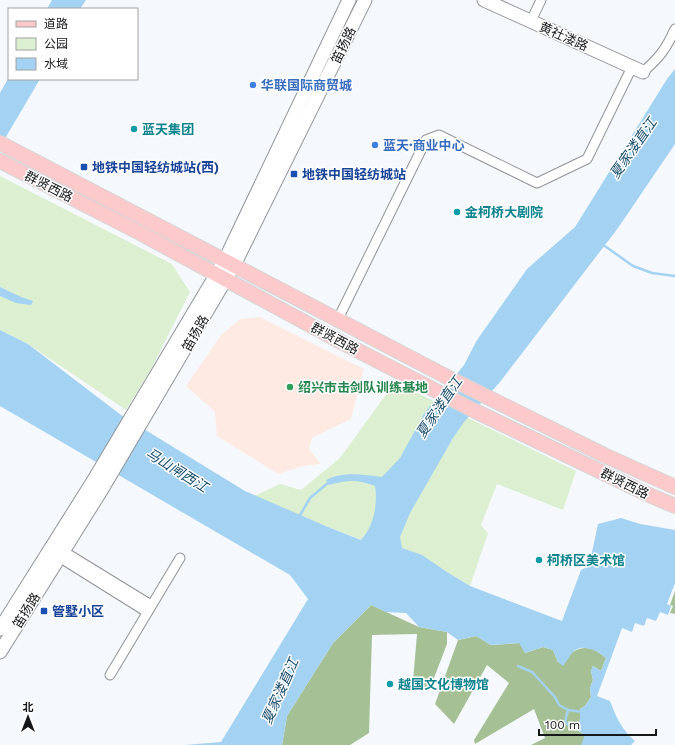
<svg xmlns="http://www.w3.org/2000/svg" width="675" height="745" viewBox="0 0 675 745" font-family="'Work Sans','Noto Sans SC',sans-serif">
<rect width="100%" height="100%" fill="#f5f9fe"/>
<!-- commercial -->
<polygon fill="#feeae2" points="260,317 364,369 351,419 312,438 309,449 321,464 303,466 278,474 217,436 215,412 186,386 221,335 240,319"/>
<!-- green -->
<g fill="#dcefd0">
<polygon points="0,176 172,264 190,292 151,369 126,410 28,344 0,330"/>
<polygon points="395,382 576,471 563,510 497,484 481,525 488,533 470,586 447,572 328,527 254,496 280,484 301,490 340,458"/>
</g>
<!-- forest -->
<g fill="#a6c095">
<polygon points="675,591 675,614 670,613 673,606 670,605"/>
<polygon points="371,605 419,627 447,632 447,644 429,691 413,681 417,634 372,635 369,733 350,745 282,745 287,716 333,643"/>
<path d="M476,636L491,645L520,643L525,653L543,647L553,650L558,662C577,648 586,641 606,658L601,671L593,666L591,671L593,680L590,688L591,697L585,706L580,709V719L575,729L585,735L582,745H531L545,738L534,709L475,744L474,740L509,683L487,665L454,724L435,704L458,640Z"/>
</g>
<!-- water -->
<g fill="#a4d2f3">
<polygon points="52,0 86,0 80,9 47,9"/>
<path d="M675,69V144L618,228L500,382L464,422L453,438L410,513L400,537L402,548L422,555L447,572L470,586L562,621L581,570L589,566L598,524L621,518L640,524L675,530V583L667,604L671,606L668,615L660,612L656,621L647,618L644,626L635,623L632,632L622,628L597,696L610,701C617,719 621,728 635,741L631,745H581L585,735L575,729L580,719V709L585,706L591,697L590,688L593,680L591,671L593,666L601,671L606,658C598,651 581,642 572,653C569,657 566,662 563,666L558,662L553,650L543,647L525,653L519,643L491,645L476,636L458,640L447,632L419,627L406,613L386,612L371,605L333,643L287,716L282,745H185L221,742L308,599L290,575L0,406V330L28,344L121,415L245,491L328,527L361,540C374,526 378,504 375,486C357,479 347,480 329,485L326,480C344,471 363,475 382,477L400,458L425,412L464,365L477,340L527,269L575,227L667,79Z"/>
<polygon points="9,77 9,79 40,79 0,147 0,93"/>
<polygon points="0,287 21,297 33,301 31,305 16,303 0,296"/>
</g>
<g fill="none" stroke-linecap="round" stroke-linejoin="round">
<!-- stream -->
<g stroke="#a4d2f3" stroke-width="2.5">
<polyline points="602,244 633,266 652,273 675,276"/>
<polyline points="299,517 310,498 329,482"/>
<polyline points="518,666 532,672 555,697 559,705 568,710 565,722 556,723"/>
<polyline points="568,710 582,712"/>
<polyline points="565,722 570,726 577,728"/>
</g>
<!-- street casing -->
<g stroke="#909499" stroke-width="11">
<g id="street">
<polyline points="531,21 541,0"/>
<path d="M643,72C660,57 666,49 675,29"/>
<polyline points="338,319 426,140 439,135 537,183 587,159 632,67"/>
<polyline points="63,551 151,605"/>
<polyline points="59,557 147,612"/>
<polyline points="110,675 180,558"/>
</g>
</g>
<!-- secondary casing -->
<g stroke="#909499" stroke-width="15">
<g id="secondary">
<polyline points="484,0 643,72"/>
<polyline points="0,629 92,483 225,260 349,0"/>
<polyline points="0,652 102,489 234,265 365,0"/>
</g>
</g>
<!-- primary casing -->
<g stroke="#d5d5d6" stroke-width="16">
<g id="primary">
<polyline points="0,143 451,379 606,456 675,487"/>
<polyline points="0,161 140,233 343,343 475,411 647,494 675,506"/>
</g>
</g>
<!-- street -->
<use href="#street" stroke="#fff" stroke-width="9"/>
<!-- secondary -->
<use href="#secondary" stroke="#fff" stroke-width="13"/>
<!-- primary -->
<use href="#primary" stroke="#fdcacb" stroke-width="14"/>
</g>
<!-- markers -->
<g fill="#3f7fe0" stroke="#fff" stroke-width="1.5">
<circle cx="253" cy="85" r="4"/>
<circle cx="375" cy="145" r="4"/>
</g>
<g fill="#0f9aa8" stroke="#fff" stroke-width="1.5">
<circle cx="134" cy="129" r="4"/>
<circle cx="457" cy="212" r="4"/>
<circle cx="539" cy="560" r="4"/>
<circle cx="390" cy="684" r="4"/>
</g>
<g fill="#1a4fb4" stroke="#fff" stroke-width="1.5">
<rect x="80" y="163" width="8" height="8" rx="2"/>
<rect x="290" y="170" width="8" height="8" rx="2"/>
<rect x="40" y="607" width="8" height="8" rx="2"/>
</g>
<circle fill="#2e9e5b" stroke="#fff" stroke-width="1.5" cx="290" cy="387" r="4"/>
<g text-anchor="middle" stroke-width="3" stroke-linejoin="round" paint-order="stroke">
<!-- street labels -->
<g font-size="13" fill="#161719" stroke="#fff">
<text transform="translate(564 36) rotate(24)" y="5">黄社溇路</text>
<text transform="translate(343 45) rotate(-64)" y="5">笛扬路</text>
<text transform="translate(49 186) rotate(27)" y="5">群贤西路</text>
<text transform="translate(195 333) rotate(-60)" y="5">笛扬路</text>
<text transform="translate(335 338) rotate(28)" y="5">群贤西路</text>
<text transform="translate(625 483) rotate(26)" y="5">群贤西路</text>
<text transform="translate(26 610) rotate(-58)" y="5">笛扬路</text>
</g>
<!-- shop labels -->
<g font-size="13" font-weight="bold" fill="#366cbe" stroke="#fff" text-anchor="start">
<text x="261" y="90">华联国际商贸城</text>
<text x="383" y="150">蓝天·商业中心</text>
</g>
<!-- culture labels -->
<g font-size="13" font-weight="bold" fill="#0d838f" stroke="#fff" text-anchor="start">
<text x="142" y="134">蓝天集团</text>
<text x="465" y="217">金柯桥大剧院</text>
<text x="547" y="565">柯桥区美术馆</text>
<text x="398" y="689">越国文化博物馆</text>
</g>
<!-- transit labels -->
<g font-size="13" font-weight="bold" fill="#164399" stroke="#fff" text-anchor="start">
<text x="92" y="172">地铁中国轻纺城站(西)</text>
<text x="302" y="179">地铁中国轻纺城站</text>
<text x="52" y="616">管墅小区</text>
</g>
<!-- leisure labels -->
<g font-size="13" font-weight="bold" fill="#27864d" stroke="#fff" text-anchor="start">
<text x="298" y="392">绍兴市击剑队训练基地</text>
</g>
<!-- water labels -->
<g font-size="14" font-style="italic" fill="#1a4f6f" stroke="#fff">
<text transform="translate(633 148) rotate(-55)" y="5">夏家溇直江</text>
<text transform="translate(439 407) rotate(-56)" y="5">夏家溇直江</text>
<text transform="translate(177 470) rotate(32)" y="5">马山闸西江</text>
<text transform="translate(280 691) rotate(-66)" y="5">夏家溇直江</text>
</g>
</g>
<!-- legend -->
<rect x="8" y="8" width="130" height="72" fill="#ffffff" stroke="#a2a2a3"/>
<rect x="16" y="21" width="20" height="6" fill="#fdcacb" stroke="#a2a2a3"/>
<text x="44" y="28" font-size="12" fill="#161719">道路</text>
<rect x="16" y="38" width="20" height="12" fill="#dcefd0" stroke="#a2a2a3"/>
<text x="44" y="48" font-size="12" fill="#161719">公园</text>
<rect x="16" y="58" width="20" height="12" fill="#a4d2f3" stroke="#a2a2a3"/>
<text x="44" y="68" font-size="12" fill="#161719">水域</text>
<!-- north arrow -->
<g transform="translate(28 717)" stroke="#ffffff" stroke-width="3" paint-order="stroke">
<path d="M0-3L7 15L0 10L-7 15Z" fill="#161719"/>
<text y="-6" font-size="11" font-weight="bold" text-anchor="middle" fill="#161719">北</text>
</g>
<!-- scale -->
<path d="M539 729v6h117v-6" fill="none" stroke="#161719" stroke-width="2"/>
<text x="545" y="729" font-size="12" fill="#161719" stroke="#ffffff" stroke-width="3" paint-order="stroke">100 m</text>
</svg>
